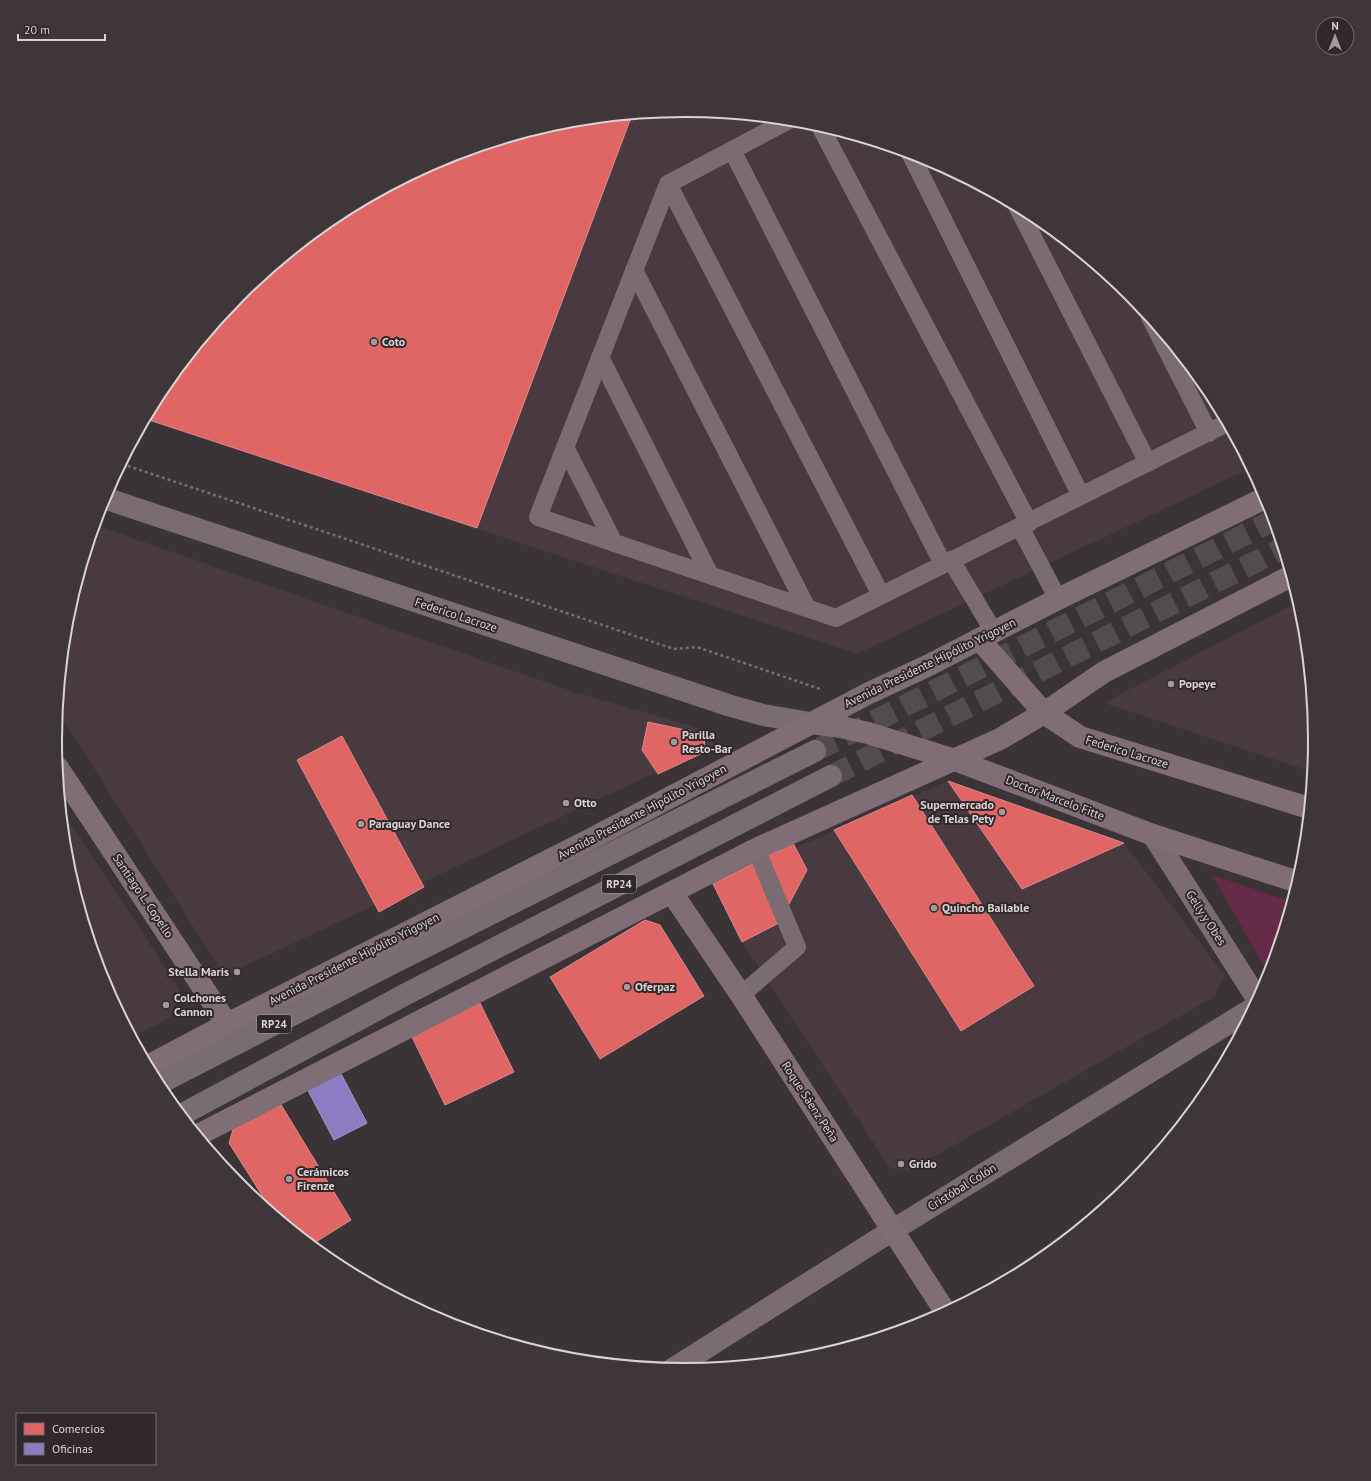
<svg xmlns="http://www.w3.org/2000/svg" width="1371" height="1481" viewBox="0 0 1371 1481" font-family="'PT Sans',sans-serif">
<rect width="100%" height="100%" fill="#3a3436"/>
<!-- built -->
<g fill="#483a3f">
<polygon points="686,110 809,122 927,158 1036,216 1131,295 1210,390 1251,468 857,654 146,419 161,390 240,295 335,216 444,158 563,122"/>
<polygon points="95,525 574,692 706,730 714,745 224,976 58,711 67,617"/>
<polygon points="1299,601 1304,618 1316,741 1313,772 1104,703"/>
<polygon points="948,781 1124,843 1225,976 1214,997 909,1171 890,1168 742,942 713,884"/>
<polygon points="62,811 180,990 170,1018 132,1037 103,982 67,863"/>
</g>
<!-- green -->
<polygon fill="#652a46" points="1212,875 1292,902 1271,970 1268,973"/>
<!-- shops -->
<g fill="#e06666" stroke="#de8787">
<polygon points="632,115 477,528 146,419 161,390 240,295 335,216 444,158 563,122"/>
<polygon points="648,722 704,734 705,752 658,774 642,750"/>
<polygon points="342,736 424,887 379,912 297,760"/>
<polygon points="948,781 1124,843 1022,889"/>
<polygon points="912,795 1034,986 961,1031 834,830"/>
<polygon points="793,843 807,870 779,923 742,942 713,884"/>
<polygon points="645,920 660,925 704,996 600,1059 550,977"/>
<polygon points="480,1003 514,1072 445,1105 411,1035"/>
<polygon points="277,1098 351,1220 311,1245 275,1216 229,1143 236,1119"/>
</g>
<!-- offices -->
<polygon fill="#8e7cc3" stroke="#a496c8" points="338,1068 367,1123 334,1140 305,1085"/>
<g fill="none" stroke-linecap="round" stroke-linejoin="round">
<!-- primary-tunnel -->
<g stroke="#524c4e" stroke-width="22" stroke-dasharray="22 11" stroke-linecap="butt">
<polyline points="815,751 1274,520"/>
<polyline points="831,776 1283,548"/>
</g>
<!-- path -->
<polyline stroke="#796d72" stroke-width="2.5" stroke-dasharray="3 3" stroke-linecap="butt" points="122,464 674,649 697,647 820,689"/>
<!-- lane -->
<g stroke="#7b6b72" stroke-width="18">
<polyline points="789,120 668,184 538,517 836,618 1227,423"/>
<polyline points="820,126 1029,523"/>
<polyline points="732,150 943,564"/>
<polyline points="910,153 1081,496"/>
<polyline points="668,184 881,595"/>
<polyline points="1017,206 1148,463"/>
<polyline points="634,270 807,608"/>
<polyline points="1150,317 1209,433"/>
<polyline points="600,357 710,575"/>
<polyline points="565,447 614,543"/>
<polyline points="1020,527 1058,599"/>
<polyline points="951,560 994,632"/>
<polyline points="741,995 797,947 756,849"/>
</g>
<!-- street -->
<g stroke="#7b6b72" stroke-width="22">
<polyline points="104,498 731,706 763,715 811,723"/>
<polyline points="1153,835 1258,1000"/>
<polyline points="671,1370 893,1230 1255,1007"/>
</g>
<!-- secondary -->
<g stroke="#806d75" stroke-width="22">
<polyline points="979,639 1044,713 1080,737 1309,808"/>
<polyline points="811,723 841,727 868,733 955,760 1153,835 1298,882"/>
<polyline points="58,768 227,1024"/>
<polyline points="672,893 741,995 946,1313"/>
<polyline points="148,1066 227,1024 591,839 869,693 925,667 1058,599 1267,497"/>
<polyline points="198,1135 756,849 1000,739 1044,713 1104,672 1291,576"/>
</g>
<!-- primary -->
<g stroke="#7a6d72" stroke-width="22">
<polyline points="158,1084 391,964 815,751"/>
<polyline points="181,1115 408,993 831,776"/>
</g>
</g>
<!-- markers -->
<g fill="#a19b9d" stroke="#31282b" stroke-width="1.5">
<circle cx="374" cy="342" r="4"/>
<circle cx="1171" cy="684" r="4"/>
<circle cx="674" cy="742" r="4"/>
<circle cx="566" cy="803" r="4"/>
<circle cx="1002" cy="812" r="4"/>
<circle cx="361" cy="824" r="4"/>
<circle cx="934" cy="908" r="4"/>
<circle cx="237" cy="972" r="4"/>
<circle cx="627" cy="987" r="4"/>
<circle cx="166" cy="1005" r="4"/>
<circle cx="901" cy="1164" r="4"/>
<circle cx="289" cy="1179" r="4"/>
</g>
<g text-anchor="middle" stroke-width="4" stroke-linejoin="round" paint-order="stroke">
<!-- shield labels -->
<g fill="#31282b" stroke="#a7a0a2" stroke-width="1">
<rect x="602" y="875" width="34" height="18" rx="3"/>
<rect x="257" y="1015" width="34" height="18" rx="3"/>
</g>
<g font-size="11" font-weight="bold" fill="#d9d3d5">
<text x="619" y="888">RP24</text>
<text x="274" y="1028">RP24</text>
</g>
<!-- poi labels -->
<g font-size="12" font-weight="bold" fill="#d9d3d5" stroke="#31282b" text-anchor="start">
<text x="382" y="346">Coto</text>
<text x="1179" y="688">Popeye</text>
<text x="682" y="739">Parilla<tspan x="682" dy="14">Resto-Bar</tspan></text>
<text x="574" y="807">Otto</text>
<text x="994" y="809" text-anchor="end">Supermercado<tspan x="994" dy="14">de Telas Pety</tspan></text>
<text x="369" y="828">Paraguay Dance</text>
<text x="942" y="912">Quincho Bailable</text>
<text x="229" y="976" text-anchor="end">Stella Maris</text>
<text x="635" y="991">Oferpaz</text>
<text x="174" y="1002">Colchones<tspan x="174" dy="14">Cannon</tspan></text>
<text x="909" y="1168">Grido</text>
<text x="297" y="1176">Cerámicos<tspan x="297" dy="14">Firenze</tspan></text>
</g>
<!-- street labels -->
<g font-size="12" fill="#d9d3d5" stroke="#31282b">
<text transform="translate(456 615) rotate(18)" y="4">Federico Lacroze</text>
<text transform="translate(930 663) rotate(-26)" y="4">Avenida Presidente Hipólito Yrigoyen</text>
<text transform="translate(1127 752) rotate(17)" y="4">Federico Lacroze</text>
<text transform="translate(1055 798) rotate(21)" y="4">Doctor Marcelo Fitte</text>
<text transform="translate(642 812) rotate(-28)" y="4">Avenida Presidente Hipólito Yrigoyen</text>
<text transform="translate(143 896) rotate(56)" y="4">Santiago L. Copello</text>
<text transform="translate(1206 918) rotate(57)" y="4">Gelly y Obes</text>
<text transform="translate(354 959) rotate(-27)" y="4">Avenida Presidente Hipólito Yrigoyen</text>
<text transform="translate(810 1102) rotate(57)" y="4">Roque Sáenz Peña</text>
<text transform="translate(962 1187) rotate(-32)" y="4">Cristóbal Colón</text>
</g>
</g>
<!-- crop -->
<path d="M0 0H1371V1481H0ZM62 740a623 623 0 1 1 1246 0a623 623 0 1 1-1246 0Z" fill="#3e3639" fill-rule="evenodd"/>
<path fill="none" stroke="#d9d3d5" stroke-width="2" d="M62 740a623 623 0 1 1 1246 0a623 623 0 1 1-1246 0Z"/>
<!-- legend -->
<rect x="16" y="1413" width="140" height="52" fill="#31282b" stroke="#746c6f"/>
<rect x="24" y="1423" width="20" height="12" fill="#e06666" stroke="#746c6f"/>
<text x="52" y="1433" font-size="12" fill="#d9d3d5">Comercios</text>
<rect x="24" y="1443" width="20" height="12" fill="#8e7cc3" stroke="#746c6f"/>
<text x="52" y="1453" font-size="12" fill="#d9d3d5">Oficinas</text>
<!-- north arrow -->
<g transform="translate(1335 36)"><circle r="19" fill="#31282b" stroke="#746c6f"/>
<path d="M0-3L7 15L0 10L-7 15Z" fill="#a19b9d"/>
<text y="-6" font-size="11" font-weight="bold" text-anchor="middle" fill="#d9d3d5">N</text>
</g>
<!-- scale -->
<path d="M18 34v6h87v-6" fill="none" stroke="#d9d3d5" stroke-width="2"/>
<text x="24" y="34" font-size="12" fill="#d9d3d5" stroke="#31282b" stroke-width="3" paint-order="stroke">20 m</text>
</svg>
